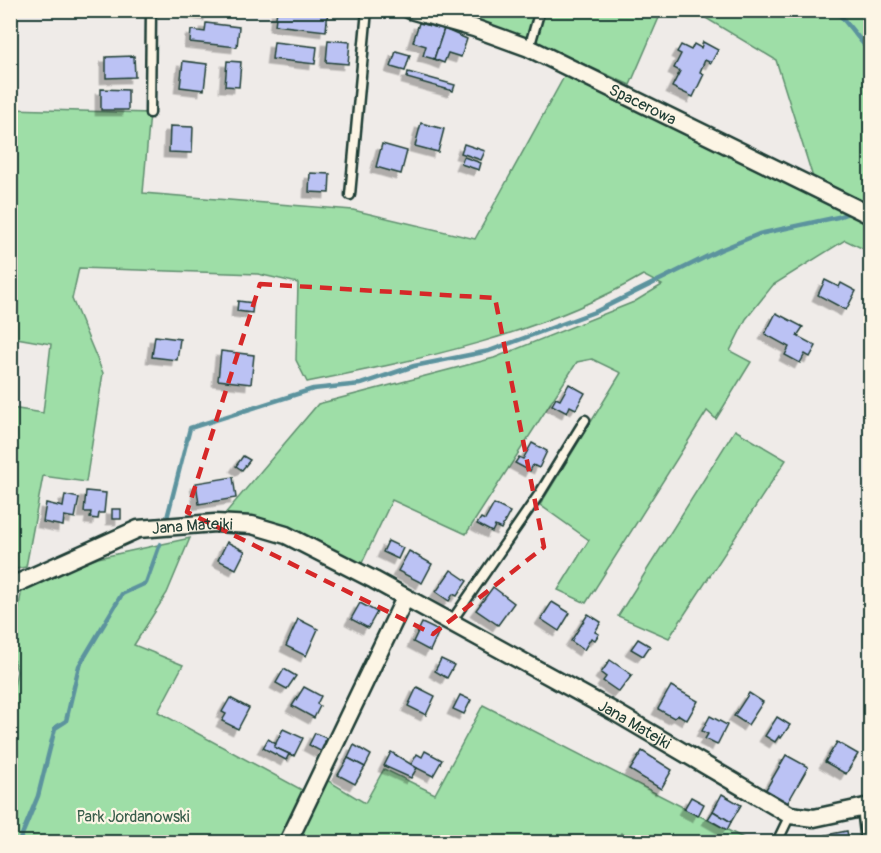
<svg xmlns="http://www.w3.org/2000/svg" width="881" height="853" viewBox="0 0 881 853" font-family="Pangolin,sans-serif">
<defs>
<filter id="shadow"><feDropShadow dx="-5.5" dy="5.5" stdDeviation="0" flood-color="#0004"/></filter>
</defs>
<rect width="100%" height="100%" fill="#efebe8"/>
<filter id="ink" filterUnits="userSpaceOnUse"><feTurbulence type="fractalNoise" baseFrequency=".0167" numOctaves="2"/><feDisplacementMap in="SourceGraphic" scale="12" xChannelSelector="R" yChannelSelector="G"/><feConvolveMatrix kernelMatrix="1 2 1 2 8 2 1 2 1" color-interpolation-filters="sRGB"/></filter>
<g filter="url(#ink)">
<!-- green -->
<g fill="#9edea7" stroke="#5e8e6e" stroke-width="1.5">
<polygon points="656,10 661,13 630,85 539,44 426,11"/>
<polygon points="694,11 870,11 870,209 815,184 776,60"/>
<path d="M565,75L870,219V252L845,240L773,285L746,319L730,351L751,362L716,419L707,411L586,603L558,590L589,540L540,505L621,373L592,359L577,362L466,534L392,500L361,565L265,519L223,516L318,404L494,358L634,302L662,285L643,275C541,335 422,359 307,382L296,360L298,283L258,274L79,268L72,299L103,373L86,482L43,476L26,567L11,570V408L43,413L51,344L11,337V109L150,113L143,193L353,210L475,239Z"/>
<polygon points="735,430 786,460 669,638 618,616"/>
<polygon points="190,538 167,593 134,645 183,665 158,712 304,791 279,842 11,842 10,707 17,671 11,653 22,588 98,558"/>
<polygon points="483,705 751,842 639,842 621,833 616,842 297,842 327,780 365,803 384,769 435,794"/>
</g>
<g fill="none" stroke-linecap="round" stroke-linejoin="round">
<!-- stream -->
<g stroke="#5c939e" stroke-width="4.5">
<polyline points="836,10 870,52"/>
<polyline points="166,522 190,428 313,389 361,384 414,366 489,351 597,311 720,250 759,234 838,217 851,212"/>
<polyline points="19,842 38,796 55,728 66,721 79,666 122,594 146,583 160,544"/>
</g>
</g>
<!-- building -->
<g fill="#bbc2f4" stroke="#1f3d34" stroke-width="1.5" filter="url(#shadow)">
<polygon points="175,10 210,10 209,15"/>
<polygon points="277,10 328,10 326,31 275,25"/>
<polygon points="206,23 239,27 237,47 190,42 191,30 205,32"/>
<polygon points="419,23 444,29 434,59 423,56 426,46 413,42"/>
<polygon points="444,29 467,39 461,57 448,53 444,63 434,59"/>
<polygon points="328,40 350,42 348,64 326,62"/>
<polygon points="274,42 317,47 315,64 272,59"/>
<polygon points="703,42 718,50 711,63 705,60 700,72 704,74 693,97 672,87 680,71 674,68 681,54 677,52 681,45 691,50 694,44 701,48"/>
<polygon points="396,51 410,55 405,71 391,67"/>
<polygon points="134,56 135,77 106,78 106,57"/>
<polygon points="183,61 207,64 204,90 180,87"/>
<polygon points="227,61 241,62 239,87 225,86"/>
<polygon points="408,72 455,85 453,91 407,78"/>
<polygon points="101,89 128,90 128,110 101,110"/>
<polygon points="421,123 444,129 438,152 415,146"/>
<polygon points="170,126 193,127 192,153 169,152"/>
<polygon points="382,144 407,151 401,174 376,167"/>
<polygon points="464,144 485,151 481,160 461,153"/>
<polygon points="464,157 481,163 479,170 461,164"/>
<polygon points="310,173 330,174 329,193 309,192"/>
<polygon points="825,280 839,287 841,283 856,291 846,310 818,295"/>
<polygon points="238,301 253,303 252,313 237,311"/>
<polygon points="776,313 803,327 797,336 816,346 810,357 805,354 800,363 785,355 789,347 765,334"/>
<polygon points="155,336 180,339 177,360 152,357"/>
<polygon points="221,351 254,355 251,384 218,380"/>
<polygon points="569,384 585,393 576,409 570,406 567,413 552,405 556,398 560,400"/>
<polygon points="532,443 547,451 539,468 533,465 530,471 515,463 519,457 523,459"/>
<polygon points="243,456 250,460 242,470 236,466"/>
<polygon points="233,477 236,498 199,504 196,483"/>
<polygon points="86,491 106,493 104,513 99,513 98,519 90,518 91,512 84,512"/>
<polygon points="65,495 79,498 75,518 64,516 63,526 43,522 46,503 63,507"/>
<polygon points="494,504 510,512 501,529 495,526 492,532 477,524 481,518 485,520"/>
<rect x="112" y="509" width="9" height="10"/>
<polygon points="388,541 403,548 398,559 383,552"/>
<polygon points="227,542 245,551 236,569 218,560"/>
<polygon points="409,551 432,564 422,583 398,571"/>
<polygon points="451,570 467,581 457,596 453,594 449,601 436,592"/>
<polygon points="493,587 514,603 498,625 476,610"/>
<polygon points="552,602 570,613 559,631 541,619"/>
<polygon points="360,603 377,612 368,628 351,619"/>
<polygon points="588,614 601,622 595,632 599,634 595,640 591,638 584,650 571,641"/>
<polygon points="298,619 318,629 306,656 286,646"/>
<polygon points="422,623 439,631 430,651 413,642"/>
<polygon points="638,639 650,646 643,656 631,649"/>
<polygon points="441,659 454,665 447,678 435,671"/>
<polygon points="610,660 632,675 619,692 603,681 606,677 601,673"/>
<polygon points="284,669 296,676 287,689 276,683"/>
<polygon points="671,686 698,701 687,720 679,715 674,718 658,709"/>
<polygon points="304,687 321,696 317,704 320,706 314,718 292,706"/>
<polygon points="417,687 435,696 426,715 408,706"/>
<polygon points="749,693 763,702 748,725 734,716"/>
<polygon points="460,695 471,700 464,714 453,709"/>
<polygon points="230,698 249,708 238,729 222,721 226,714 222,712"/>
<polygon points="710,716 727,725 717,745 705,739 708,734 702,731"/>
<polygon points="777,717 790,725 781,738 779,736 775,742 765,736"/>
<polygon points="283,729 303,738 294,756 274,747"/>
<polygon points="315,733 326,738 322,752 309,745"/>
<polygon points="268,739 276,744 274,747 289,754 286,760 263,748"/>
<polygon points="837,742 858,754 846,774 825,762"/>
<polygon points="354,745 371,755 365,767 348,758"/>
<polygon points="425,751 442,760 433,776 411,765 417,754 422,757"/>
<polygon points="642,751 672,770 661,789 630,770"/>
<polygon points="391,752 417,768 411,778 384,766"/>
<polygon points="786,755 808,767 787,804 765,791"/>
<polygon points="348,758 365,767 355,784 338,775"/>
<polygon points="722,794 741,805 731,822 713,811"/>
<polygon points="691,797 704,804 698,816 684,809"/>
<polygon points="713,811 731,822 727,830 708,819"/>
<polygon points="847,831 849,842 828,842 826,835"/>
</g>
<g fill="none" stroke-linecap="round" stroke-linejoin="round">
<!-- service casing -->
<g stroke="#1f3d34" stroke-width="13">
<g id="service">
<polyline points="529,48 540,10"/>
<polyline points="150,113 151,10"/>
<polyline points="350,195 367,10"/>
<polyline points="451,622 540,493 585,420"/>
<polyline points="862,808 866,842"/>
<polyline points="777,842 790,815"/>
</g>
</g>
<!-- minor casing -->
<g stroke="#1f3d34" stroke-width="21">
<g id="minor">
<path id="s1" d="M410,10L474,28L529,48L870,215"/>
<path id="s2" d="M10,584L18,583L138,529L215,523L252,525L286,535L374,580L613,711L790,815L814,818L870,806"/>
<polyline points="288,842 405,598"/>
</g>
</g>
<!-- service -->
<use href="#service" stroke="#fcf5e5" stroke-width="8"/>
<!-- minor -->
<use href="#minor" stroke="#fcf5e5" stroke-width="16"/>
</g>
</g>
<!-- marked area -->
<path fill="none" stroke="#d62828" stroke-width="4.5" stroke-dasharray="12 8" stroke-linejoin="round" d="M260,284L495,298L544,547L433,634L187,512Z"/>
<g text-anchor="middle" stroke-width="4.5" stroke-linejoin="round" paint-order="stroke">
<!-- street labels -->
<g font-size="16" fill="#1f3d34" stroke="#fcf5e5">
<text dy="6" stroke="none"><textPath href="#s1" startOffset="252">Spacerowa</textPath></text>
<text dy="6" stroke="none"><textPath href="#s2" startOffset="194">Jana Matejki</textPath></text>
<text dy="6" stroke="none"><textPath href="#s2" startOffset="686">Jana Matejki</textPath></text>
</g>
<!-- park labels -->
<g font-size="16" fill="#385d4b" stroke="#fcf5e5">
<text x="133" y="822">Park Jordanowski</text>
</g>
</g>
<!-- margin -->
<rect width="881" height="853" fill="none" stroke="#fcf5e5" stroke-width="36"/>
<rect x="18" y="18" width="845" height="817" fill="none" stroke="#1f3d34" stroke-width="2" filter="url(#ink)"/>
</svg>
